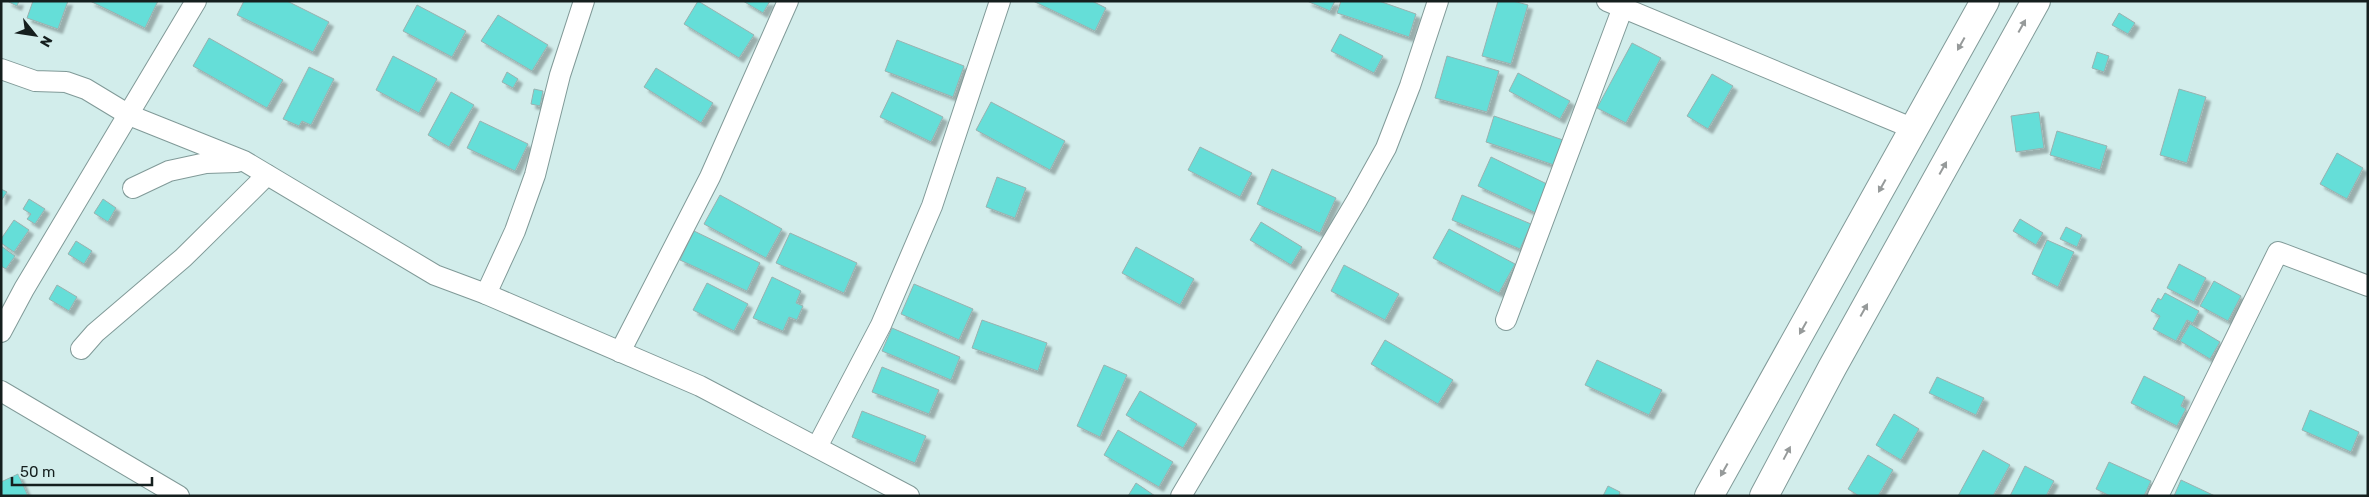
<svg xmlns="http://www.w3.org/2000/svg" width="2369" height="497" viewBox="0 0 2369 497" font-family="Rubik,sans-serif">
<defs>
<filter id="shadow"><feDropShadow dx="4.5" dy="4.5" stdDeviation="1" flood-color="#0004"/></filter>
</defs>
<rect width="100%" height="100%" fill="#d2edeb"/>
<!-- building -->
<g fill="#65ded8" stroke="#99b2b0" filter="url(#shadow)">
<polygon points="7,1 19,1 17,6"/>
<polygon points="33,1 68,1 58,29 27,18"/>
<polygon points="90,1 158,1 145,28"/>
<polygon points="244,1 287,1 329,22 313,52 237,15"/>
<polygon points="698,1 754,35 739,58 684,24"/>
<polygon points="743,1 770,1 763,13"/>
<polygon points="1033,1 1092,1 1106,8 1095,31"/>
<polygon points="1307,1 1335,1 1330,11"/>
<polygon points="1341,1 1379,1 1416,14 1409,37 1337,13"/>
<polygon points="1498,1 1513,1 1528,5 1511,64 1482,56"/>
<polygon points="417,5 466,31 452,57 403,31"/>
<polygon points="2119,13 2135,23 2128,34 2112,25"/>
<polygon points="498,15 548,45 532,71 481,41"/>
<polygon points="1340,34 1383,56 1374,73 1331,51"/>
<polygon points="209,38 283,80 267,108 193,66"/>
<polygon points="897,40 964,66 953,97 885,71"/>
<polygon points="1632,43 1661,58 1626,123 1597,108"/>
<polygon points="2097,52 2109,56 2104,72 2092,68"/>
<polygon points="393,56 437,79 419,113 376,90"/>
<polygon points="1447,56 1499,71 1487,112 1435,98"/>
<polygon points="309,67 334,79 311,125 302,121 299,126 283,119"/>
<polygon points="656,68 713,103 701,123 644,87"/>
<polygon points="507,72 518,79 513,88 502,82"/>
<polygon points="1518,73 1570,101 1560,119 1509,91"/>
<polygon points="1712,74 1733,86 1708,129 1687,116"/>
<polygon points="534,89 543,91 540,106 531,104"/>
<polygon points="2179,89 2206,97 2187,163 2160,155"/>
<polygon points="451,92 474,105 449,147 428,135"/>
<polygon points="892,92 943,117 931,142 880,117"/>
<polygon points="991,102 1065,141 1050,170 976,130"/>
<polygon points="2039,112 2044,148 2016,152 2011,116"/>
<polygon points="1494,116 1563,140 1554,165 1486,142"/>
<polygon points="480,121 528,144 515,171 467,148"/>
<polygon points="2057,131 2107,146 2100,170 2050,155"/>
<polygon points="1200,147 1252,173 1240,197 1188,170"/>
<polygon points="2337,153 2363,168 2347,199 2320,184"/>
<polygon points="1491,157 1549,185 1536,213 1478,186"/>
<polygon points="1272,169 1336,198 1320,233 1257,204"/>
<polygon points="997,177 1026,188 1015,218 986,207"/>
<polygon points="1,189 7,192 1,201"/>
<polygon points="720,195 782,229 766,258 704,224"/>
<polygon points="1462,195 1531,224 1520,249 1452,220"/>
<polygon points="29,199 45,209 35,224 27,219 31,214 23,209"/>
<polygon points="103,199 116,208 108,222 94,213"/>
<polygon points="2020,219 2043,233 2036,245 2013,231"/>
<polygon points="14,220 29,230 14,252 1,243 1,239"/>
<polygon points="1261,222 1302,247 1291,265 1250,240"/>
<polygon points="2066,227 2082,235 2077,247 2060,239"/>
<polygon points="1449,229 1515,264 1499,293 1433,258"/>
<polygon points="694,231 760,263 747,291 680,260"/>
<polygon points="790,233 857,263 844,293 776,263"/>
<polygon points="2047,240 2074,252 2058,287 2032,274"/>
<polygon points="76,241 92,251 84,264 68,254"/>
<polygon points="1,246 15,256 6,269 1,266"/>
<polygon points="1136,247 1194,279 1180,305 1122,273"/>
<polygon points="2179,264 2206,278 2194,302 2167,288"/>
<polygon points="1344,265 1399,294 1385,320 1331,291"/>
<polygon points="772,277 801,291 796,303 803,306 797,320 789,317 783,331 753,318"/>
<polygon points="2214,281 2241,296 2228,321 2200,306"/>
<polygon points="707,283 748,304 734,331 693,310"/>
<polygon points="914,284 973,309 959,340 901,314"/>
<polygon points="57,285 77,297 69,311 49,299"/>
<polygon points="2165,293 2199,311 2193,323 2187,320 2176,341 2153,329 2160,316 2151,311 2158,298 2161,300"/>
<polygon points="982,320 1047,343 1038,371 972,348"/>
<polygon points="2190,324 2220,342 2210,359 2180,341"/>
<polygon points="892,328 960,357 951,380 882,351"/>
<polygon points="1385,340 1453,380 1438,404 1371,364"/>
<polygon points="1597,360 1662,390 1649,415 1585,385"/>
<polygon points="1104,365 1127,375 1100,437 1077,426"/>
<polygon points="882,367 939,390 929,414 872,392"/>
<polygon points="2144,376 2185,397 2181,406 2186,409 2177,426 2131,403"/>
<polygon points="1937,377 1984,398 1976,415 1929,393"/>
<polygon points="1140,391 1197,424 1183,448 1126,415"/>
<polygon points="2310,410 2359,432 2351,452 2302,430"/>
<polygon points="862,411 926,436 915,463 852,437"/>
<polygon points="1894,414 1919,429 1901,460 1876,445"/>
<polygon points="1118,430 1173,462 1159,487 1104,455"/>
<polygon points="1983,450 2010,465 1993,496 1958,496"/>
<polygon points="1868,455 1893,470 1878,496 1859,496 1848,489"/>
<polygon points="2109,462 2151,481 2144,496 2110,496 2096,489"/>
<polygon points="2025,466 2054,481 2046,496 2010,496"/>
<polygon points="18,474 28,496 2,496 1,482"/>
<polygon points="2181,480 2215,496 2174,496"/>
<polygon points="1136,483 1155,496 1128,496"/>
<polygon points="1608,486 1620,492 1619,496 1603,496"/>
</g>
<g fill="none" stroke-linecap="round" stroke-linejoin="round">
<!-- minor casing -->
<g stroke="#819a98" stroke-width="22">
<g id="minor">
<polyline points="1607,1 1914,129"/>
<polyline points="1,69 35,81 66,82 86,89 129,115 244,161 435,275 486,294 515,231 535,175 560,75 584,1"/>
<polyline points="133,188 169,171 206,163 237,162"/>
<polyline points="486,294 700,386 909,496"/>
<polyline points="1506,320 1623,7"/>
<polyline points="1,332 24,289 196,1"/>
<polyline points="81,349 95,333 183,258 267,175"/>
<polyline points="620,352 710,177 788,1"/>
<polyline points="1,391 179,496"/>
<polyline points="817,447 881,325 932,206 1000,1"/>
<polyline points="1181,496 1357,200 1386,148 1410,86 1438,1"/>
<polyline points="2158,496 2278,252 2368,286"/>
</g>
</g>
<!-- trunk casing -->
<g stroke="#819a98" stroke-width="30">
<g id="trunk">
<polyline points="1709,496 1985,1"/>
<polyline points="1764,496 1832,368 2036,1"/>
</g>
</g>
<!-- minor -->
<use href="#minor" stroke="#fff" stroke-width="20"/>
<!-- trunk -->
<use href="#trunk" stroke="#fff" stroke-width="28"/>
</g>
<!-- one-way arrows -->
<defs><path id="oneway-solid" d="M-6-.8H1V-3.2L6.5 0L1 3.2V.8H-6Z" transform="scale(1.25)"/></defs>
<g fill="#969a9a">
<use href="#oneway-solid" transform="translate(2022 26) rotate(-61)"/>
<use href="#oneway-solid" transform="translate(1961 44) rotate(119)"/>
<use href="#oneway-solid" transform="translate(1943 168) rotate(-61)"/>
<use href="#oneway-solid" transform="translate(1882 186) rotate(119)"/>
<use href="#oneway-solid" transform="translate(1864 310) rotate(-61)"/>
<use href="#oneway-solid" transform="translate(1803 328) rotate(119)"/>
<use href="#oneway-solid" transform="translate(1787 453) rotate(-62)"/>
<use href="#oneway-solid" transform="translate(1724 470) rotate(119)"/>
</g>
<!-- border -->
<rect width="2369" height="497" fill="none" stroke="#151f1e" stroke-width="5"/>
<!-- north arrow -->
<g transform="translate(35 35) rotate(120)" stroke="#d2edeb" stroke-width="4" paint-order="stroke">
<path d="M0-4L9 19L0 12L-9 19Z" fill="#151f1e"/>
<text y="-8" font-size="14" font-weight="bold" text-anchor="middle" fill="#151f1e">N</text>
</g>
<!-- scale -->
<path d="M12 477v8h140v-8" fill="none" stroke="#151f1e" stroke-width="2.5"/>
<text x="20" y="477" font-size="15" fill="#151f1e" stroke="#d2edeb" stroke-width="4" paint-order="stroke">50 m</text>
</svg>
